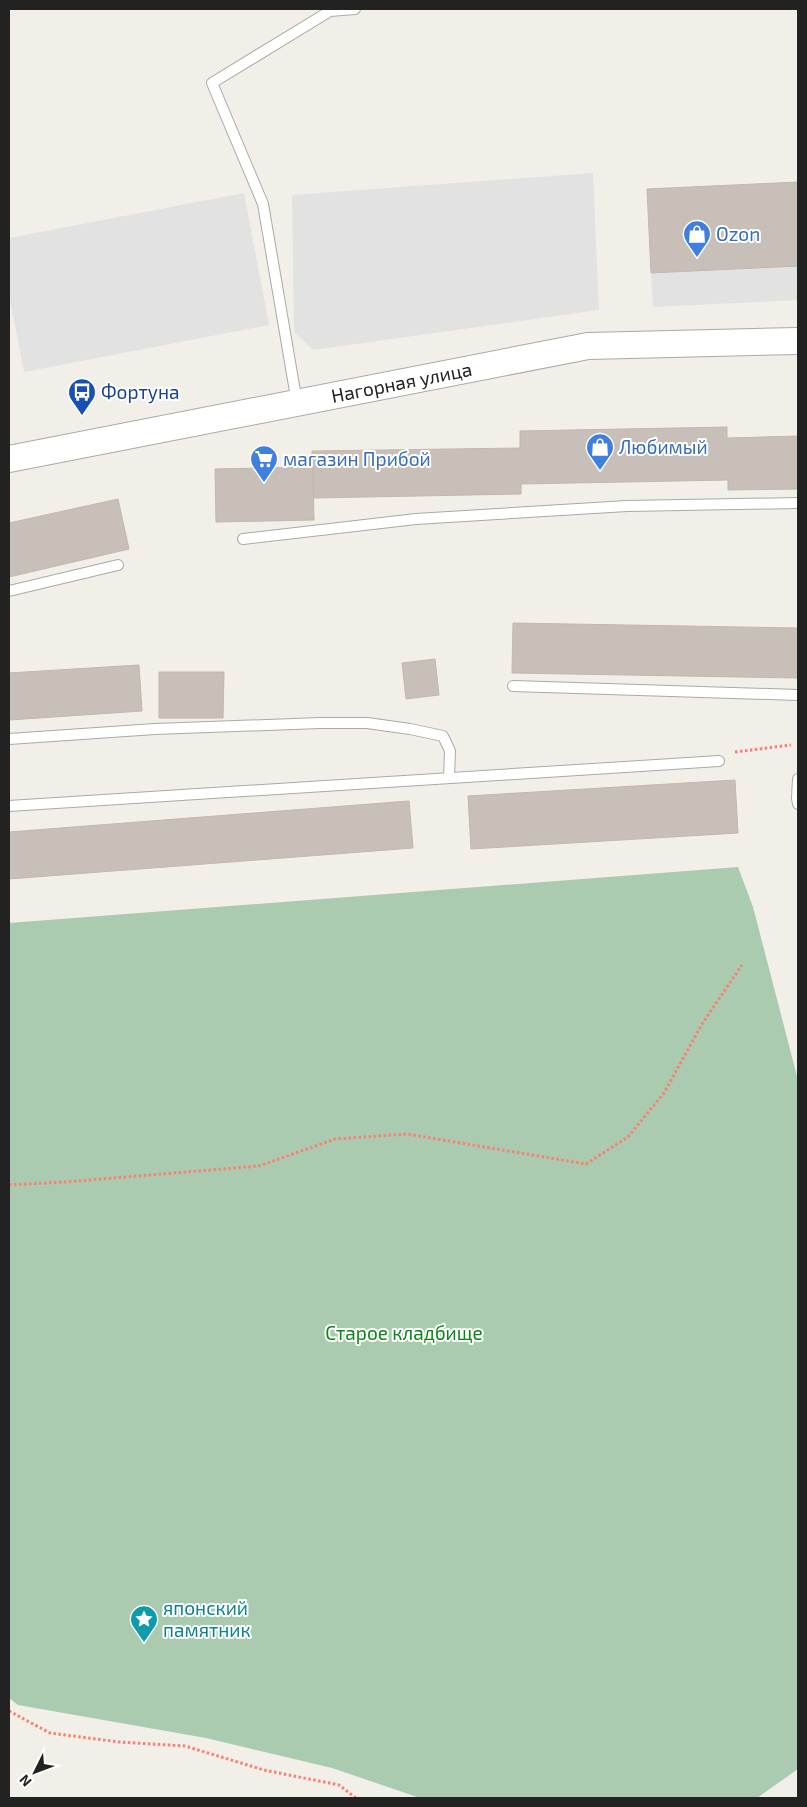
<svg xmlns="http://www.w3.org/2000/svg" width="807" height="1807" viewBox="0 0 807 1807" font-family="'Exo 2',sans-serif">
<rect width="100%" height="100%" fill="#f2efe9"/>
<!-- cemetery -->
<polygon fill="#aacbaf" points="738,867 753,907 798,1080 798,1769 757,1798 420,1798 332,1768 206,1738 18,1705 9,1698 9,923"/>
<!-- parking -->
<g fill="#e2e2e2">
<polygon points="593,173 599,310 313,350 294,332 292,195"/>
<polygon points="244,193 269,325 24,372 9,294 9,238"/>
<polygon points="798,266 798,300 653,307 651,273"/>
</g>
<!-- building -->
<g fill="#c7bfb8" stroke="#c4b6ab">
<polygon points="798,182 798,266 651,273 647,189"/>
<polygon points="727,427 727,438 798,436 798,489 728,490 728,480 521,484 521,494 313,498 312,451 520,448 520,431"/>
<polygon points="313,467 314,520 216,522 215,469"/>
<polygon points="118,499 129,549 9,577 9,523"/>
<polygon points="513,623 798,628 798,678 512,673"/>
<polygon points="435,659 439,695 406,699 402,663"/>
<polygon points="139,665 142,711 9,720 9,673"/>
<polygon points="159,672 224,672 223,718 159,718"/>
<polygon points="735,780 738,833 471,849 468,796"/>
<polygon points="409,801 413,848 9,879 9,832"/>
</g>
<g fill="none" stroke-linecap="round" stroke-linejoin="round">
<!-- service casing -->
<g stroke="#a9a9a9" stroke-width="12">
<g id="service">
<polyline points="297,403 263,204 212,83 330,11 355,9"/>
<polyline points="243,539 416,519 627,506 798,503"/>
<polyline points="9,591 118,565"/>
<polyline points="513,686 798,695"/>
<polyline points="9,739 155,729 320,723 367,723 410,729 443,736 450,751 449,778"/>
<polyline points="798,779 797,798 798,804"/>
<polyline points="9,806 719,761"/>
</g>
</g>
<!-- tertiary casing -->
<g stroke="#a9a9a9" stroke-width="28">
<g id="tertiary">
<path id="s1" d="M9,459L588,346L798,341"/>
</g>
</g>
<!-- path -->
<g stroke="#fa8072" stroke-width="3" stroke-dasharray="2.5 2.5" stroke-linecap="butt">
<polyline points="735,752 791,745"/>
<polyline points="9,1185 65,1182 259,1166 335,1139 407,1134 586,1164 628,1137 664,1093 702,1024 742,965"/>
<polyline points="9,1711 50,1733 119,1742 185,1746 264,1770 339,1785 356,1798"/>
</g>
<!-- service -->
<use href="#service" stroke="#fff" stroke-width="10"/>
<!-- tertiary -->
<use href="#tertiary" stroke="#fff" stroke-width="26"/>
</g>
<!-- icons -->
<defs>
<g id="shop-pin" transform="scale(1.4375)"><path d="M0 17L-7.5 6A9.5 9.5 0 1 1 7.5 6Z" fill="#3f7fe0" stroke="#fff"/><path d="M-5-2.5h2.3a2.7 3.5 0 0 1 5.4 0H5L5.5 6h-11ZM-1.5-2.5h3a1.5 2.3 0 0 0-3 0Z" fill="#fff"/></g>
<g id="bus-pin" transform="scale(1.4375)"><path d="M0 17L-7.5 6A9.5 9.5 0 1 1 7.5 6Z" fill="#1a4fb4" stroke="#fff"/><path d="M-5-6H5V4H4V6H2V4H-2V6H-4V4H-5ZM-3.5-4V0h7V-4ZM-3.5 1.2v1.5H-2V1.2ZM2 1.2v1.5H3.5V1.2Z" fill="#fff"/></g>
<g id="supermarket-pin" transform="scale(1.4375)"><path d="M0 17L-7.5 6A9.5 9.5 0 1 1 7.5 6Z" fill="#3f7fe0" stroke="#fff"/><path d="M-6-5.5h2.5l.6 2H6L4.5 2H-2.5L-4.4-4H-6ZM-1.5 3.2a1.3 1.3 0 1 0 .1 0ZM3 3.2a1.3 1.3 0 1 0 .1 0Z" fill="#fff"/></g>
<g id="sight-pin" transform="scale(1.4375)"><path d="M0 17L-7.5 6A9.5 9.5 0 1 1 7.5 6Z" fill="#0f9aa8" stroke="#fff"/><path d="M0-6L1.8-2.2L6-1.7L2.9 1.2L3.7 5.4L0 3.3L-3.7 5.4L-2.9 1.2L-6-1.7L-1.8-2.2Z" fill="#fff"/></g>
</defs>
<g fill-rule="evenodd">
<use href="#shop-pin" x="697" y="234"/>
<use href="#bus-pin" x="82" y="392"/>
<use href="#shop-pin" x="600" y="447"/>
<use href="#supermarket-pin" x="264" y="459"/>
<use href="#sight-pin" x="144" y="1619"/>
</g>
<g text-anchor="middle" stroke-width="4" stroke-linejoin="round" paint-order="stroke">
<!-- shop labels -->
<g font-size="19" fill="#366cbe" stroke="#fff" text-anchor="start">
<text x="716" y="241">Ozon</text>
<text x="619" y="454">Любимый</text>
<text x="283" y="466">магазин Прибой</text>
</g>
<!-- street labels -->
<g font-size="19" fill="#222" stroke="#fff">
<text dy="7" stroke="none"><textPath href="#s1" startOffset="400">Нагорная улица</textPath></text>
</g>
<!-- transit labels -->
<g font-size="19" fill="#164399" stroke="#fff" text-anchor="start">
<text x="101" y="399">Фортуна</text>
</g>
<!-- park labels -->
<g font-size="19" fill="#0c8416" stroke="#fff">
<text x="404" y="1340">Старое кладбище</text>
</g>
<!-- culture labels -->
<g font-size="19" fill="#0d838f" stroke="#fff" text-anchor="start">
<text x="163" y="1615">японский<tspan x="163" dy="22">памятник</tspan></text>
</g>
</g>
<!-- border -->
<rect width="807" height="1807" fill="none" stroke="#222222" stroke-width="20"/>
<!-- north arrow -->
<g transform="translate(35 1772) rotate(228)" stroke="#ffffff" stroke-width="4" paint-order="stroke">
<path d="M0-4L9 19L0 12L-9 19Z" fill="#222222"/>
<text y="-8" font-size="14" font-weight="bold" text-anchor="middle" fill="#222222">N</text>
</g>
</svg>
